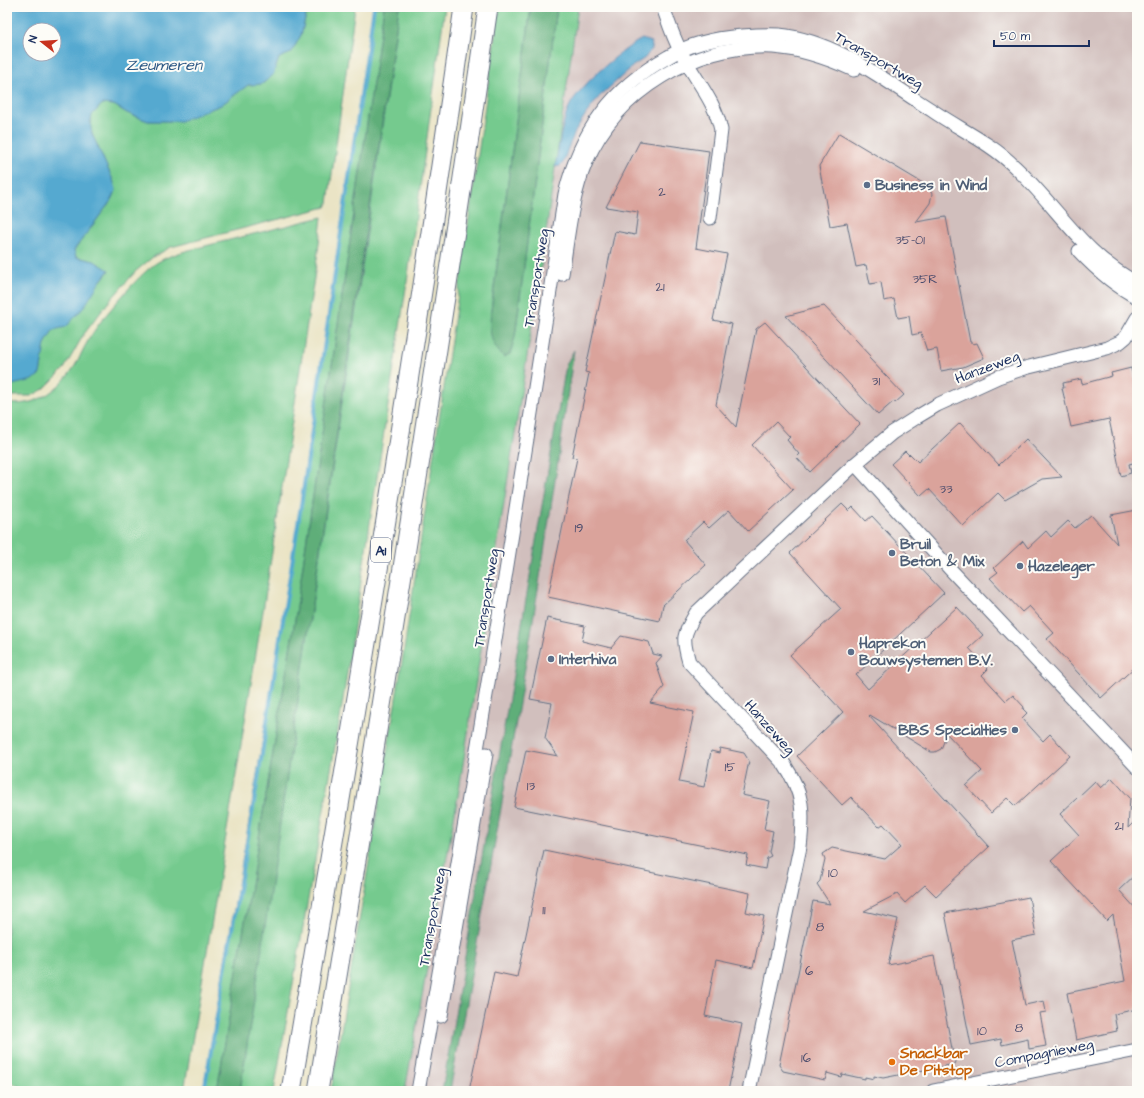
<svg xmlns="http://www.w3.org/2000/svg" width="1144" height="1098" viewBox="0 0 1144 1098" font-family="'Architects Daughter',sans-serif">
<rect width="100%" height="100%" fill="#fdfcf7"/>
<filter id="ink" filterUnits="userSpaceOnUse"><feTurbulence type="fractalNoise" baseFrequency=".025" numOctaves="2"/><feDisplacementMap in="SourceGraphic" scale="8" xChannelSelector="R" yChannelSelector="G"/><feConvolveMatrix kernelMatrix="1 2 1 2 8 2 1 2 1" color-interpolation-filters="sRGB"/></filter>
<filter id="wash" filterUnits="userSpaceOnUse"><feTurbulence type="fractalNoise" baseFrequency=".012" numOctaves="4" result="noise"/><feDisplacementMap in="SourceGraphic" scale="16" xChannelSelector="R" yChannelSelector="G"/><feGaussianBlur stdDeviation="0.9" result="paint"/><feColorMatrix in="noise" values="0 0 0 0 0 0 0 0 0 0 0 0 0 0 0 0 0 1.4 0 .05"/><feComposite in="paint" operator="in"/></filter>
<g filter="url(#wash)">
<rect width="100%" height="100%" fill="#eae4c5"/>
<!-- industrial -->
<polygon fill="#d1bfbd" points="555,7 1137,7 1137,1091 381,1091"/>
<!-- green -->
<g fill="#74ca8e" stroke="#487c76">
<polygon points="308,7 355,7 328,203 326,207 171,247 153,257 136,271 107,304 84,334 64,369 44,389 31,396 7,396 7,385 40,374 45,344 53,330 99,283 109,271 94,261 76,257 74,250 113,198 116,190 113,180 92,134 90,123 92,115 102,104 114,105 127,113 148,121 180,121 221,105 248,85 262,84 273,75 279,58 291,53 301,35"/>
<polygon points="373,7 384,7 295,620 217,1091 203,1091 284,616"/>
<polygon points="399,7 445,7 408,275 340,719 274,1091 240,1091 363,261"/>
<polygon points="499,7 531,7 491,311 515,337 557,7 578,7 541,267 459,790 405,1091 331,1091 403,656 459,288"/>
<path d="M322,217L318,252L263,611L184,1091H24L19,1086L7,1082V403C34,407 53,394 70,373C78,363 82,350 89,339C95,329 103,318 111,309C121,297 145,269 158,262C168,256 179,253 189,250Z"/>
</g>
<!-- forest -->
<g fill="#5fae79" stroke="#3d6e6c">
<polygon points="384,7 399,7 261,954 240,1091 217,1091 295,620"/>
<path d="M531,7H557L515,337L510,354L504,357C489,343 489,330 491,311Z"/>
<path d="M574,350C540,598 495,845 450,1091H442L566,365Z"/>
</g>
<!-- water -->
<g fill="#54a9d0" stroke="#386c97" fill-rule="evenodd">
<path d="M7,7H308L301,35L291,53L279,58L273,75L262,84L248,85L221,105L180,121H148L127,113L114,105L102,104L92,115L90,123L92,134L113,180L116,190L113,198L74,250L76,257L94,261L109,270L99,283L84,307L66,327L53,330L45,344L40,374L33,380L8,386L7,385ZM30,30H54V54H30Z"/>
<path d="M642,39L651,42L652,46L650,51L645,58L633,66L599,97L586,114L577,128L568,148L563,163L560,166L555,167C559,148 561,126 569,107C578,87 622,49 642,39Z"/>
</g>
<g fill="none" stroke-linecap="round" stroke-linejoin="round">
<!-- stream -->
<polyline stroke="#54a9d0" stroke-width="4" points="204,1091 258,779 302,499 374,7"/>
</g>
<g id="blocks">
<!-- building -->
<g fill="#daa39b">
<polygon points="839,133 926,185 930,190 932,194 930,203 916,222 946,217 970,342 972,342 973,344 977,343 984,358 963,367 941,371 937,349 927,351 921,333 912,335 909,316 898,318 894,299 884,301 881,282 870,284 866,265 856,267 847,223 830,226 819,166"/>
<polygon points="640,141 709,151 696,248 727,254 713,320 732,324 716,405 736,427 756,329 765,322 860,424 810,472 796,457 799,454 787,440 790,437 776,422 752,445 793,490 748,531 729,510 709,528 703,522 684,540 706,565 663,605 660,621 548,597 577,458 572,457 589,373 585,372 615,231 635,235 638,212 606,207"/>
<polygon points="824,306 871,356 869,358 904,395 895,403 894,401 878,415 786,316"/>
<polygon points="1131,368 1134,378 1137,378 1137,462 1129,464 1131,473 1121,476 1109,419 1071,427 1062,388 1064,388 1063,383 1081,379 1082,384 1112,376 1111,373"/>
<polygon points="960,423 999,465 1026,439 1062,477 1042,479 1005,500 998,493 963,526 929,489 921,496 891,464 905,451 909,455 910,454 918,462"/>
<polygon points="842,504 849,511 853,507 866,521 872,516 944,593 856,675 868,689 957,607 983,635 969,648 988,669 982,675 1006,701 1013,695 1024,707 1023,709 1027,713 1022,718 1043,741 1050,734 1070,756 1015,806 1007,798 991,813 966,786 982,771 947,734 941,749 935,752 931,752 870,715 869,716 989,847 936,896 925,885 905,903 897,894 864,911 898,919 888,965 934,956 955,1064 883,1078 874,1076 874,1079 865,1077 865,1079 842,1074 841,1077 827,1073 825,1080 783,1071 779,1065 813,901 830,904 817,884 820,881 825,859 823,854 832,848 885,859 902,844 883,824 879,827 851,797 842,805 797,756 843,712 790,655 841,609 790,553"/>
<polygon points="1137,510 1137,665 1101,698 1047,639 1054,633 1029,606 1022,612 990,578 998,572 994,568 1023,541 1028,548 1046,531 1051,537 1068,521 1075,528 1091,515 1117,544 1111,515"/>
<polygon points="547,618 585,626 582,641 611,648 621,636 649,642 653,654 662,656 656,663 664,687 650,703 694,712 679,782 704,787 711,751 719,753 720,748 744,753 749,761 742,795 770,801 764,829 773,831 769,852 771,856 767,858 765,869 746,865 748,855 514,807 526,750 558,756 545,738 552,703 530,699"/>
<polygon points="1112,778 1130,798 1128,828 1137,819 1137,873 1119,890 1137,910 1137,1009 1114,1014 1117,1031 1076,1040 1067,993 1125,981 1113,915 1107,921 1051,861 1079,835 1060,814 1095,781 1101,788"/>
<polygon points="544,850 750,893 746,912 764,916 753,968 716,960 705,1016 742,1024 728,1091 469,1091 494,972 517,977"/>
<polygon points="1029,897 1036,935 1012,940 1025,1005 1044,1001 1046,1012 1040,1013 1046,1046 1029,1049 1028,1039 1002,1045 1001,1039 971,1045 945,913"/>
</g>
</g>
</g>
<g filter="url(#ink)">
<use href="#blocks" fill-opacity="0" stroke="#636e82" stroke-width="1"/>
<g fill="none" stroke-linecap="round" stroke-linejoin="round">
<!-- minor casing -->
<g stroke="#636e82" stroke-width="15">
<g id="minor">
<path d="M663,7C668,21 673,37 680,50C693,77 715,100 721,130L710,218"/>
<path d="M1079,251C1096,269 1115,286 1137,297"/>
<path d="M562,274C568,237 571,198 586,162C617,90 695,44 773,47C801,49 828,58 854,70"/>
<polyline points="855,464 950,569 1137,767"/>
<polyline points="441,1016 486,754"/>
<path d="M418,1091C472,793 519,493 565,194C580,132 612,88 668,57C689,44 717,38 742,36C754,35 767,34 779,35C837,41 885,81 933,111C961,130 991,143 1015,167C1058,207 1082,254 1137,283"/>
<path d="M749,1091L800,847C804,812 804,794 784,764L689,662C682,638 683,635 696,613L855,464L892,433L917,417L937,405L998,377L1025,368L1107,348L1120,342L1126,337L1137,318"/>
<polyline points="933,1091 1137,1050"/>
</g>
</g>
<!-- highway casing -->
<g stroke="#636e82" stroke-width="21">
<g id="highway">
<path d="M291,1091C352,730 413,369 464,7"/>
<path d="M318,1091C378,730 436,369 488,7"/>
</g>
</g>
<!-- minor -->
<use href="#minor" stroke="#fff" stroke-width="13"/>
<!-- highway -->
<use href="#highway" stroke="#fff" stroke-width="19"/>
</g>
</g>
<!-- markers -->
<g fill="#5c6f8a" stroke="#fdfcf7" stroke-width="1.5">
<circle cx="867" cy="185" r="4"/>
<circle cx="892" cy="553" r="4"/>
<circle cx="1020" cy="566" r="4"/>
<circle cx="851" cy="652" r="4"/>
<circle cx="551" cy="659" r="4"/>
<circle cx="1015" cy="730" r="4"/>
</g>
<circle fill="#e8710a" stroke="#fdfcf7" stroke-width="1.5" cx="892" cy="1062" r="4"/>
<g text-anchor="middle" stroke-width="4" stroke-linejoin="round" paint-order="stroke">
<!-- number labels -->
<g font-size="13" fill="#4b4c6d">
<text x="662" y="196">2</text>
<text x="910" y="244">35-01</text>
<text x="925" y="283">35R</text>
<text x="660" y="291">21</text>
<text x="876" y="385">31</text>
<text x="946" y="493">33</text>
<text x="579" y="532">19</text>
<text x="730" y="771">15</text>
<text x="531" y="790">13</text>
<text x="1119" y="830">21</text>
<text x="833" y="877">10</text>
<text x="544" y="914">11</text>
<text x="820" y="931">8</text>
<text x="809" y="975">6</text>
<text x="1019" y="1032">8</text>
<text x="982" y="1035">10</text>
<text x="806" y="1062">16</text>
</g>
<!-- shield labels -->
<rect fill="#fdfcf7" stroke="#5f6c8c" stroke-width="1" x="371" y="538" width="20" height="24" rx="3"/>
<g font-size="14" font-weight="bold" fill="#1b2f5e">
<text x="381" y="555">A1</text>
</g>
<!-- street labels -->
<g font-size="15" fill="#1b2f5e" stroke="#fdfcf7">
<text transform="translate(879 60) rotate(30)" y="5">Transportweg</text>
<text transform="translate(536 278) rotate(-81)" y="5">Transportweg</text>
<text transform="translate(987 367) rotate(-21)" y="5">Hanzeweg</text>
<text transform="translate(486 598) rotate(-81)" y="5">Transportweg</text>
<text transform="translate(770 727) rotate(48)" y="5">Hanzeweg</text>
<text transform="translate(432 917) rotate(-80)" y="5">Transportweg</text>
<text transform="translate(1044 1053) rotate(-11)" y="5">Compagnieweg</text>
</g>
<!-- service labels -->
<g font-size="15" font-weight="bold" fill="#4e5e75" stroke="#fdfcf7" text-anchor="start">
<text x="875" y="190">Business in Wind</text>
<text x="900" y="549">Bruil<tspan x="900" dy="17">Beton &amp; Mix</tspan></text>
<text x="1028" y="571">Hazeleger</text>
<text x="859" y="648">Haprekon<tspan x="859" dy="17">Bouwsystemen B.V.</tspan></text>
<text x="559" y="664">Interhiva</text>
<text x="1007" y="735" text-anchor="end">BBS Specialties</text>
</g>
<!-- food labels -->
<g font-size="15" font-weight="bold" fill="#c56008" stroke="#fdfcf7" text-anchor="start">
<text x="900" y="1058">Snackbar<tspan x="900" dy="17">De Pitstop</tspan></text>
</g>
<!-- water labels -->
<g font-size="16" font-style="italic" fill="#2f5a86" stroke="#fdfcf7">
<text x="164" y="70">Zeumeren</text>
</g>
</g>
<!-- margin -->
<rect width="1144" height="1098" fill="none" stroke="#fdfcf7" stroke-width="24"/>
<!-- north arrow -->
<g transform="translate(42 42) rotate(287)"><circle r="19" fill="#fdfcf7" stroke="#a3aaba"/>
<path d="M0-3L7 15L0 10L-7 15Z" fill="#c8321e"/>
<text y="-6" font-size="11" font-weight="bold" text-anchor="middle" fill="#1b2f5e">N</text>
</g>
<!-- scale -->
<path d="M994 40v6h95v-6" fill="none" stroke="#1b2f5e" stroke-width="2"/>
<text x="1000" y="40" font-size="12" fill="#1b2f5e" stroke="#fdfcf7" stroke-width="3" paint-order="stroke">50 m</text>
</svg>
